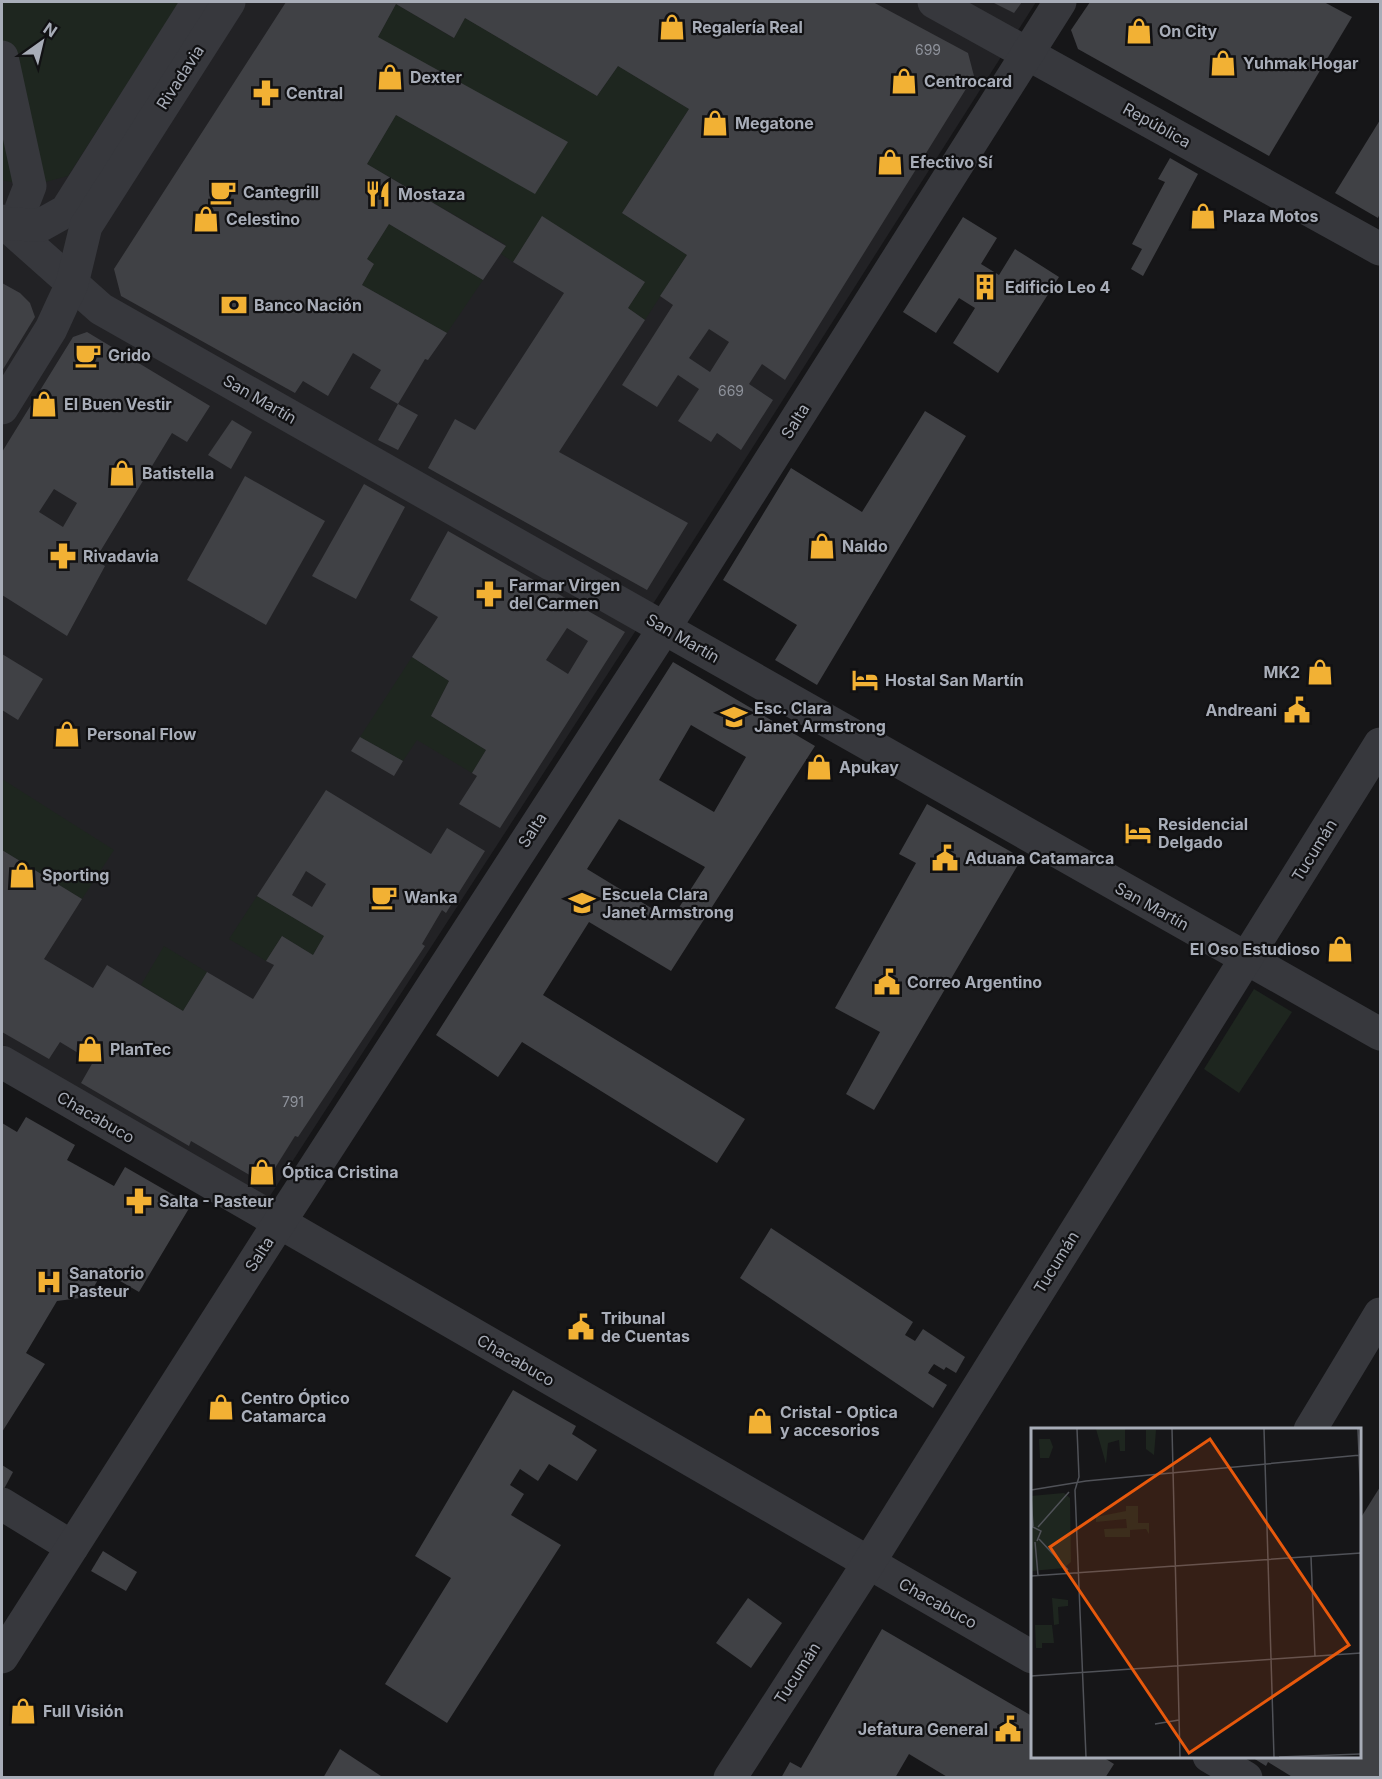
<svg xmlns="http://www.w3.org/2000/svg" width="1382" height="1779" viewBox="0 0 1382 1779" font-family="Inter,sans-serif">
<rect width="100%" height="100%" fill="#161618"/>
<!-- built -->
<polygon fill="#222225" points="2,2 1036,2 660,593 268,1199 2,1044"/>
<!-- green -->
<g fill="#1e261f">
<polygon points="2,2 180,2 68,176 30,186 2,180"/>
<polygon points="396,4 453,38 465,18 597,96 618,66 689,109 622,213 687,255 645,320 628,308 645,282 542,217 513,262 501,254 506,245 367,164 396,115 535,193 378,37"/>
<polygon points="389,224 483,280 447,333 362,285 374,264 367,259"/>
<polygon points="412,657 449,681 431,716 486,750 472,773 417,740 403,761 360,737"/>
<polygon points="2,779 114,850 82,899 2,850"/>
<polygon points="257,896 324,936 313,955 282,936 266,961 229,939"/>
<polygon points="164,946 207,972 183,1011 141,985"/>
<polygon points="1254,989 1292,1012 1239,1093 1204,1069"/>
</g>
<!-- building -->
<g fill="#404145" fill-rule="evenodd">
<path d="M286,2H873L968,53L974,76L785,380L762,364L749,384L773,400L741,450L717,433L711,442L678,421L699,389L678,375L657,407L622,385L673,305L660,296L687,255L622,213L689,109L618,66L597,96L465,18L454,38L396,4L378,37L568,142L535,194L396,115L367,164L506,246L483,280L389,224L367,259L374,264L362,285L447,333L428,360L425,359L398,404L418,415L398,450L378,440L398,404L370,388L381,370L353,353L328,396L303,381L295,393L121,296L114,269ZM709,329L729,342L710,372L689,358Z"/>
<polygon points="992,2 1022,2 1014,13"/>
<polygon points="1090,2 1324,2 1352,17 1269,156 1078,49 1071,30"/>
<polygon points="1380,120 1380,213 1378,218 1335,193"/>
<polygon points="1170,158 1198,174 1143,276 1131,269 1142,249 1132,244 1165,182 1158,179"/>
<polygon points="542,216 645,282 628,308 645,320 559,452 688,523 647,590 428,468 455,419 475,430 564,293 513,262"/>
<polygon points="963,217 997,238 981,264 999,275 1015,249 1059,277 998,373 953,343 975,308 959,298 936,333 903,312"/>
<polygon points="2,283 20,293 30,303 35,317 2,371"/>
<path d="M87,332L210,406L187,442L172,433L95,560L105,566L67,636L2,595V452L73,337ZM54,489L77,503L63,527L39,512Z"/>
<polygon points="925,411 966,436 817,685 775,660 797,625 723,580 791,468 862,512"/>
<polygon points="232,420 252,432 231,469 208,455"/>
<polygon points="245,476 325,521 266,625 187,580"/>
<polygon points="364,484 405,507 356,599 312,576"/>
<path d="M448,531L625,632L500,828L459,804L477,776L472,773L486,750L431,716L449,681L412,657L438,617L410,600ZM567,628L588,641L568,674L546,660Z"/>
<polygon points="2,654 43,679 18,720 2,710"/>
<path d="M673,662L815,746L671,971L589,922L543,995L745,1119L717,1163L522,1042L498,1077L436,1035ZM691,725L746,757L714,812L659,780ZM619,819L705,867L671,920L587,869Z"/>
<polygon points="360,737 403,761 394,776 351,751"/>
<path d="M326,790L431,854L447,828L485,851L446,913L442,910L422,944L425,946L298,1137L295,1136L265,1184L191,1141L189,1146L81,1083L93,1062L60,1042L49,1059L2,1032V850L82,899L44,959L93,988L107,965L183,1011L207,972L253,999L274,965L266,961L282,936L313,955L324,936L257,896ZM306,871L326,884L312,907L292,895Z"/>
<polygon points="927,804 1022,858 874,1110 846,1094 880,1032 835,1008 916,863 899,854"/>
<polygon points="26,1117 75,1145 67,1160 114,1186 125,1167 191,1205 139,1292 103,1271 88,1297 57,1301 26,1353 45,1364 2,1432 2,1123 17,1132"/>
<polygon points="771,1228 913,1322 905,1335 915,1341 923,1329 965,1357 956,1373 946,1367 944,1370 934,1364 931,1368 928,1373 947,1385 933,1408 740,1278"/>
<polygon points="513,1390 576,1426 572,1434 597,1450 577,1481 549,1464 538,1481 520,1469 510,1485 524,1494 511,1515 561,1545 447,1723 385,1684 451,1578 415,1556"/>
<polygon points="2,1465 13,1472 4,1489 2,1489"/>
<polygon points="1380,1487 1380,1778 1294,1778 1268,1762 1266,1766 1250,1756 1360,1756 1360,1519"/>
<polygon points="103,1551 137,1572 126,1591 91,1571"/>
<polygon points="748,1598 782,1623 751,1668 716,1643"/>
<polygon points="882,1629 1032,1716 1032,1756 1101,1756 1114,1764 1105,1778 949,1778 909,1754 895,1778 781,1778 790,1762 801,1768"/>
<polygon points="340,1749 384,1778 323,1778"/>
</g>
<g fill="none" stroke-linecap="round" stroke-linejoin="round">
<!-- minor -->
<g stroke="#37383d" stroke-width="33">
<polyline points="934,2 1380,249"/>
<polyline points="2,57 30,186 21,209"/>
<polyline points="2,221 101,309 1380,1034"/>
<polyline points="6,224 41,225 66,211 198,2"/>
<polyline points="2,408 51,329 62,305 72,284 86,226 229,2"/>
<polyline points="2,1062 1032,1657"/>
<polyline points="1310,1430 1380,1314"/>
<polyline points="2,1504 72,1547"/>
<polyline points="2,1657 279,1223 665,627 1060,2"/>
<polyline points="1209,1756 1246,1778"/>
<polyline points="730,1778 868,1564 1380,744"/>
</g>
</g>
<!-- icons -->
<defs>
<g id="shop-bare" transform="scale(2.07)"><path d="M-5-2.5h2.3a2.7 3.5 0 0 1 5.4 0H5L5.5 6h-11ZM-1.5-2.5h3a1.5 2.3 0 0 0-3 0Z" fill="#f2b134" stroke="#111113" stroke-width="2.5" paint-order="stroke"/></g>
<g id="pharmacy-bare" transform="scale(2.07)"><path d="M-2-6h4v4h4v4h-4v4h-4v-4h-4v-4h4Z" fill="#f2b134" stroke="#111113" stroke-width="2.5" paint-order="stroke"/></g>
<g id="cafe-bare" transform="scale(2.07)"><path d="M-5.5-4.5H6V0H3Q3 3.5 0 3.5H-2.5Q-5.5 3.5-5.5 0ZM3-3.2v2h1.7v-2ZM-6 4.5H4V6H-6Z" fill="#f2b134" stroke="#111113" stroke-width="2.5" paint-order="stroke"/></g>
<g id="restaurant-bare" transform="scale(2.07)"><path d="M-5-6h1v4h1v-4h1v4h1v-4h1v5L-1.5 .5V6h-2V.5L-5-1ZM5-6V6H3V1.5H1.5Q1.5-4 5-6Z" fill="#f2b134" stroke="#111113" stroke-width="2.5" paint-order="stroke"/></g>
<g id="building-bare" transform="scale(2.07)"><path d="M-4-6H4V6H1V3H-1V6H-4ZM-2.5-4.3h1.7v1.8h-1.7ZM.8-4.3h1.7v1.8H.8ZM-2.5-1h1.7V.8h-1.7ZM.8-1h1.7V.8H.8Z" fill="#f2b134" stroke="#111113" stroke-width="2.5" paint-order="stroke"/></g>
<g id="bank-bare" transform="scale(2.07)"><path d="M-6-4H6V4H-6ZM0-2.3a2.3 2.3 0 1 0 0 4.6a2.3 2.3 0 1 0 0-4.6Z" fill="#f2b134" stroke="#111113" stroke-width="2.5" paint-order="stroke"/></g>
<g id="hotel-bare" transform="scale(2.07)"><path d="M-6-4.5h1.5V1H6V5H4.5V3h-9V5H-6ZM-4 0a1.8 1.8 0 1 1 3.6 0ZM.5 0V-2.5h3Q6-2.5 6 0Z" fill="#f2b134" stroke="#111113" stroke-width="2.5" paint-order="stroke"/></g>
<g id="civic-bare" transform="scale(2.07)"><path d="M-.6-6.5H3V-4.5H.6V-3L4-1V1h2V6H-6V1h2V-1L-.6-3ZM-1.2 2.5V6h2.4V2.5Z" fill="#f2b134" stroke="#111113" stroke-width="2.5" paint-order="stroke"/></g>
<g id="school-bare" transform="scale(2.07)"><path d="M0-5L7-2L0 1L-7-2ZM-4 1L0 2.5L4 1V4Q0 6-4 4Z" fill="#f2b134" stroke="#111113" stroke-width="2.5" paint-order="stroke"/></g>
<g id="hospital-bare" transform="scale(2.07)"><path d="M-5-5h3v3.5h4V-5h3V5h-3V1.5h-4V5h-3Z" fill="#f2b134" stroke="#111113" stroke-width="2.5" paint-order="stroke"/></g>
</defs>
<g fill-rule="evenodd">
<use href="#shop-bare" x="672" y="27"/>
<use href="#shop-bare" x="1139" y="31"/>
<use href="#shop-bare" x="1223" y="63"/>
<use href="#shop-bare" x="390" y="77"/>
<use href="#shop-bare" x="904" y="81"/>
<use href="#pharmacy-bare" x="266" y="93"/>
<use href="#shop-bare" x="715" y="123"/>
<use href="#shop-bare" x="890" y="162"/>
<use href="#cafe-bare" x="223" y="192"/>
<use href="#restaurant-bare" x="378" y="194"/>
<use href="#shop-bare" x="1203" y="216"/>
<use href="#shop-bare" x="206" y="219"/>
<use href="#building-bare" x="985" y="287"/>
<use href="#bank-bare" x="234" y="305"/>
<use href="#cafe-bare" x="88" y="355"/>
<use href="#shop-bare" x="44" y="404"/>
<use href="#shop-bare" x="122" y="473"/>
<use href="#shop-bare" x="822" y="546"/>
<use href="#pharmacy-bare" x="63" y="556"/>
<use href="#pharmacy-bare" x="489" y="594"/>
<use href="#shop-bare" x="1320" y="672"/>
<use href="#hotel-bare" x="865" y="680"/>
<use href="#civic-bare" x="1297" y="710"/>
<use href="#school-bare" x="734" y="717"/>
<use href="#shop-bare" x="67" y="734"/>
<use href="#shop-bare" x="819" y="767"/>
<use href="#hotel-bare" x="1138" y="833"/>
<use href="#civic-bare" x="945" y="858"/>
<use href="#shop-bare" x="22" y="875"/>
<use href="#cafe-bare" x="384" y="897"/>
<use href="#school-bare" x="582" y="903"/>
<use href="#shop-bare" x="1340" y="949"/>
<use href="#civic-bare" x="887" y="982"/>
<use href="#shop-bare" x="90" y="1049"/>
<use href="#shop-bare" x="262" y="1172"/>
<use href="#pharmacy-bare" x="139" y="1201"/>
<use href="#hospital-bare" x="49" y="1282"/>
<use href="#civic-bare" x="581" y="1327"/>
<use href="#shop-bare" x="221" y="1407"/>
<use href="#shop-bare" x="760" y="1421"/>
<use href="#shop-bare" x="23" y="1711"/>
<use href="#civic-bare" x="1008" y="1729"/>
</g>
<g text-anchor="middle" stroke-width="4.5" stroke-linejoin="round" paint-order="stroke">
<!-- number labels -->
<g font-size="14" fill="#8e929b">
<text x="928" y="55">699</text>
<text x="731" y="396">669</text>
<text x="293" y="1107">791</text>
</g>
<!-- poi labels -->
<g font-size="16" font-weight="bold" fill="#a8adb8" stroke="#111113" text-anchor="start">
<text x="692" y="33">Regalería Real</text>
<text x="1159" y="37">On City</text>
<text x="1243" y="69">Yuhmak Hogar</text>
<text x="410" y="83">Dexter</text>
<text x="924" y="87">Centrocard</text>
<text x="286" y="99">Central</text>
<text x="735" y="129">Megatone</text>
<text x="910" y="168">Efectivo Sí</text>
<text x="243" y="198">Cantegrill</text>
<text x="398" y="200">Mostaza</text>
<text x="1223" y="222">Plaza Motos</text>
<text x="226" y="225">Celestino</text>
<text x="1005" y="293">Edificio Leo 4</text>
<text x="254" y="311">Banco Nación</text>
<text x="108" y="361">Grido</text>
<text x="64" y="410">El Buen Vestir</text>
<text x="142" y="479">Batistella</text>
<text x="842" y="552">Naldo</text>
<text x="83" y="562">Rivadavia</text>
<text x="509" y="591">Farmar Virgen<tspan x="509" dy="18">del Carmen</tspan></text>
<text x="1300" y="678" text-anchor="end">MK2</text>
<text x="885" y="686">Hostal San Martín</text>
<text x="754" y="714">Esc. Clara<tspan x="754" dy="18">Janet Armstrong</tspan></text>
<text x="1277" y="716" text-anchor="end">Andreani</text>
<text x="87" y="740">Personal Flow</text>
<text x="839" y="773">Apukay</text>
<text x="1158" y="830">Residencial<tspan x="1158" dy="18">Delgado</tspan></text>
<text x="965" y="864">Aduana Catamarca</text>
<text x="42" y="881">Sporting</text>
<text x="602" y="900">Escuela Clara<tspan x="602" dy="18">Janet Armstrong</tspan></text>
<text x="404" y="903">Wanka</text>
<text x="1320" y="955" text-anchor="end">El Oso Estudioso</text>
<text x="907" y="988">Correo Argentino</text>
<text x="110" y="1055">PlanTec</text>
<text x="282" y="1178">Óptica Cristina</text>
<text x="159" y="1207">Salta - Pasteur</text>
<text x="69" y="1279">Sanatorio<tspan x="69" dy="18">Pasteur</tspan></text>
<text x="601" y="1324">Tribunal<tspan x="601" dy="18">de Cuentas</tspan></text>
<text x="241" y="1404">Centro Óptico<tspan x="241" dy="18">Catamarca</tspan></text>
<text x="780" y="1418">Cristal - Optica<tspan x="780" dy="18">y accesorios</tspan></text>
<text x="43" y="1717">Full Visión</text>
<text x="988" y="1735" text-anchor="end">Jefatura General</text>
</g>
<!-- street labels -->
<g font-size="16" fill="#a8adb8" stroke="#111113">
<text transform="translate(180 77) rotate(-57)" y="6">Rivadavia</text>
<text transform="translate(1157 125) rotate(29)" y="6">República</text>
<text transform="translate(260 399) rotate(30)" y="6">San Martín</text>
<text transform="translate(795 421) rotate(-58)" y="6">Salta</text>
<text transform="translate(683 638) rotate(30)" y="6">San Martín</text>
<text transform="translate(532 830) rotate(-57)" y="6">Salta</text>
<text transform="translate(1314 850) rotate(-58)" y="6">Tucumán</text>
<text transform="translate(1152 906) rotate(29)" y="6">San Martín</text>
<text transform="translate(96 1117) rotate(30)" y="6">Chacabuco</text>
<text transform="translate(259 1254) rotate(-57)" y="6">Salta</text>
<text transform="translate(1056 1262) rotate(-58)" y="6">Tucumán</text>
<text transform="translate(516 1360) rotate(30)" y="6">Chacabuco</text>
<text transform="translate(938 1603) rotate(29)" y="6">Chacabuco</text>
<text transform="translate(797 1673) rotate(-57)" y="6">Tucumán</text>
</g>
</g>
<!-- overview -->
<g transform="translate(1031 1428)">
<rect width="330" height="330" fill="#161618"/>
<path d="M65,1H94V23H89L88,12L77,15L75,36ZM115,2H125L123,27L115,21ZM8,11H19L22,19L18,30H9ZM33,65L39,70L40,134L33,140L0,143V68ZM95,78H107V95H118V106L115,101L99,102V109H74L73,101L96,100L95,91L65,94V89L95,83ZM21,170L37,172V178L27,179L28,196L23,197ZM4,197H21L23,215H11V220H5Z" fill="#1e261f"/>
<path fill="none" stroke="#505258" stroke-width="1.5" d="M46,1L48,49L44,62L55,329M141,1L149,329M233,1L243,329M327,1L330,78M0,62L55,53L330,27M0,68L2,98M0,98L10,103L6,113M7,99L38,64M8,111L37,142M4,114L7,147M280,129L284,229M0,148L330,125M0,248L330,225M124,296L148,292M248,329L330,326"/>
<path fill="#e8590c" fill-opacity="0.15" stroke="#e8590c" stroke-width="3" d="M179,11L318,217L158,325L19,119Z"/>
<rect width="330" height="330" fill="none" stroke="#a8adb8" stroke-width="3"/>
</g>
<!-- border -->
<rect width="1382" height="1779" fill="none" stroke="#a8adb8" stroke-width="6"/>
<!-- north arrow -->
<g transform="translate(42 42) rotate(34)" stroke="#111113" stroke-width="4.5" paint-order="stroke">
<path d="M0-4.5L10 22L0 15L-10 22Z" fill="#a8adb8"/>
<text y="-9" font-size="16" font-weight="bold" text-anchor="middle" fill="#a8adb8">N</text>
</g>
</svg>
